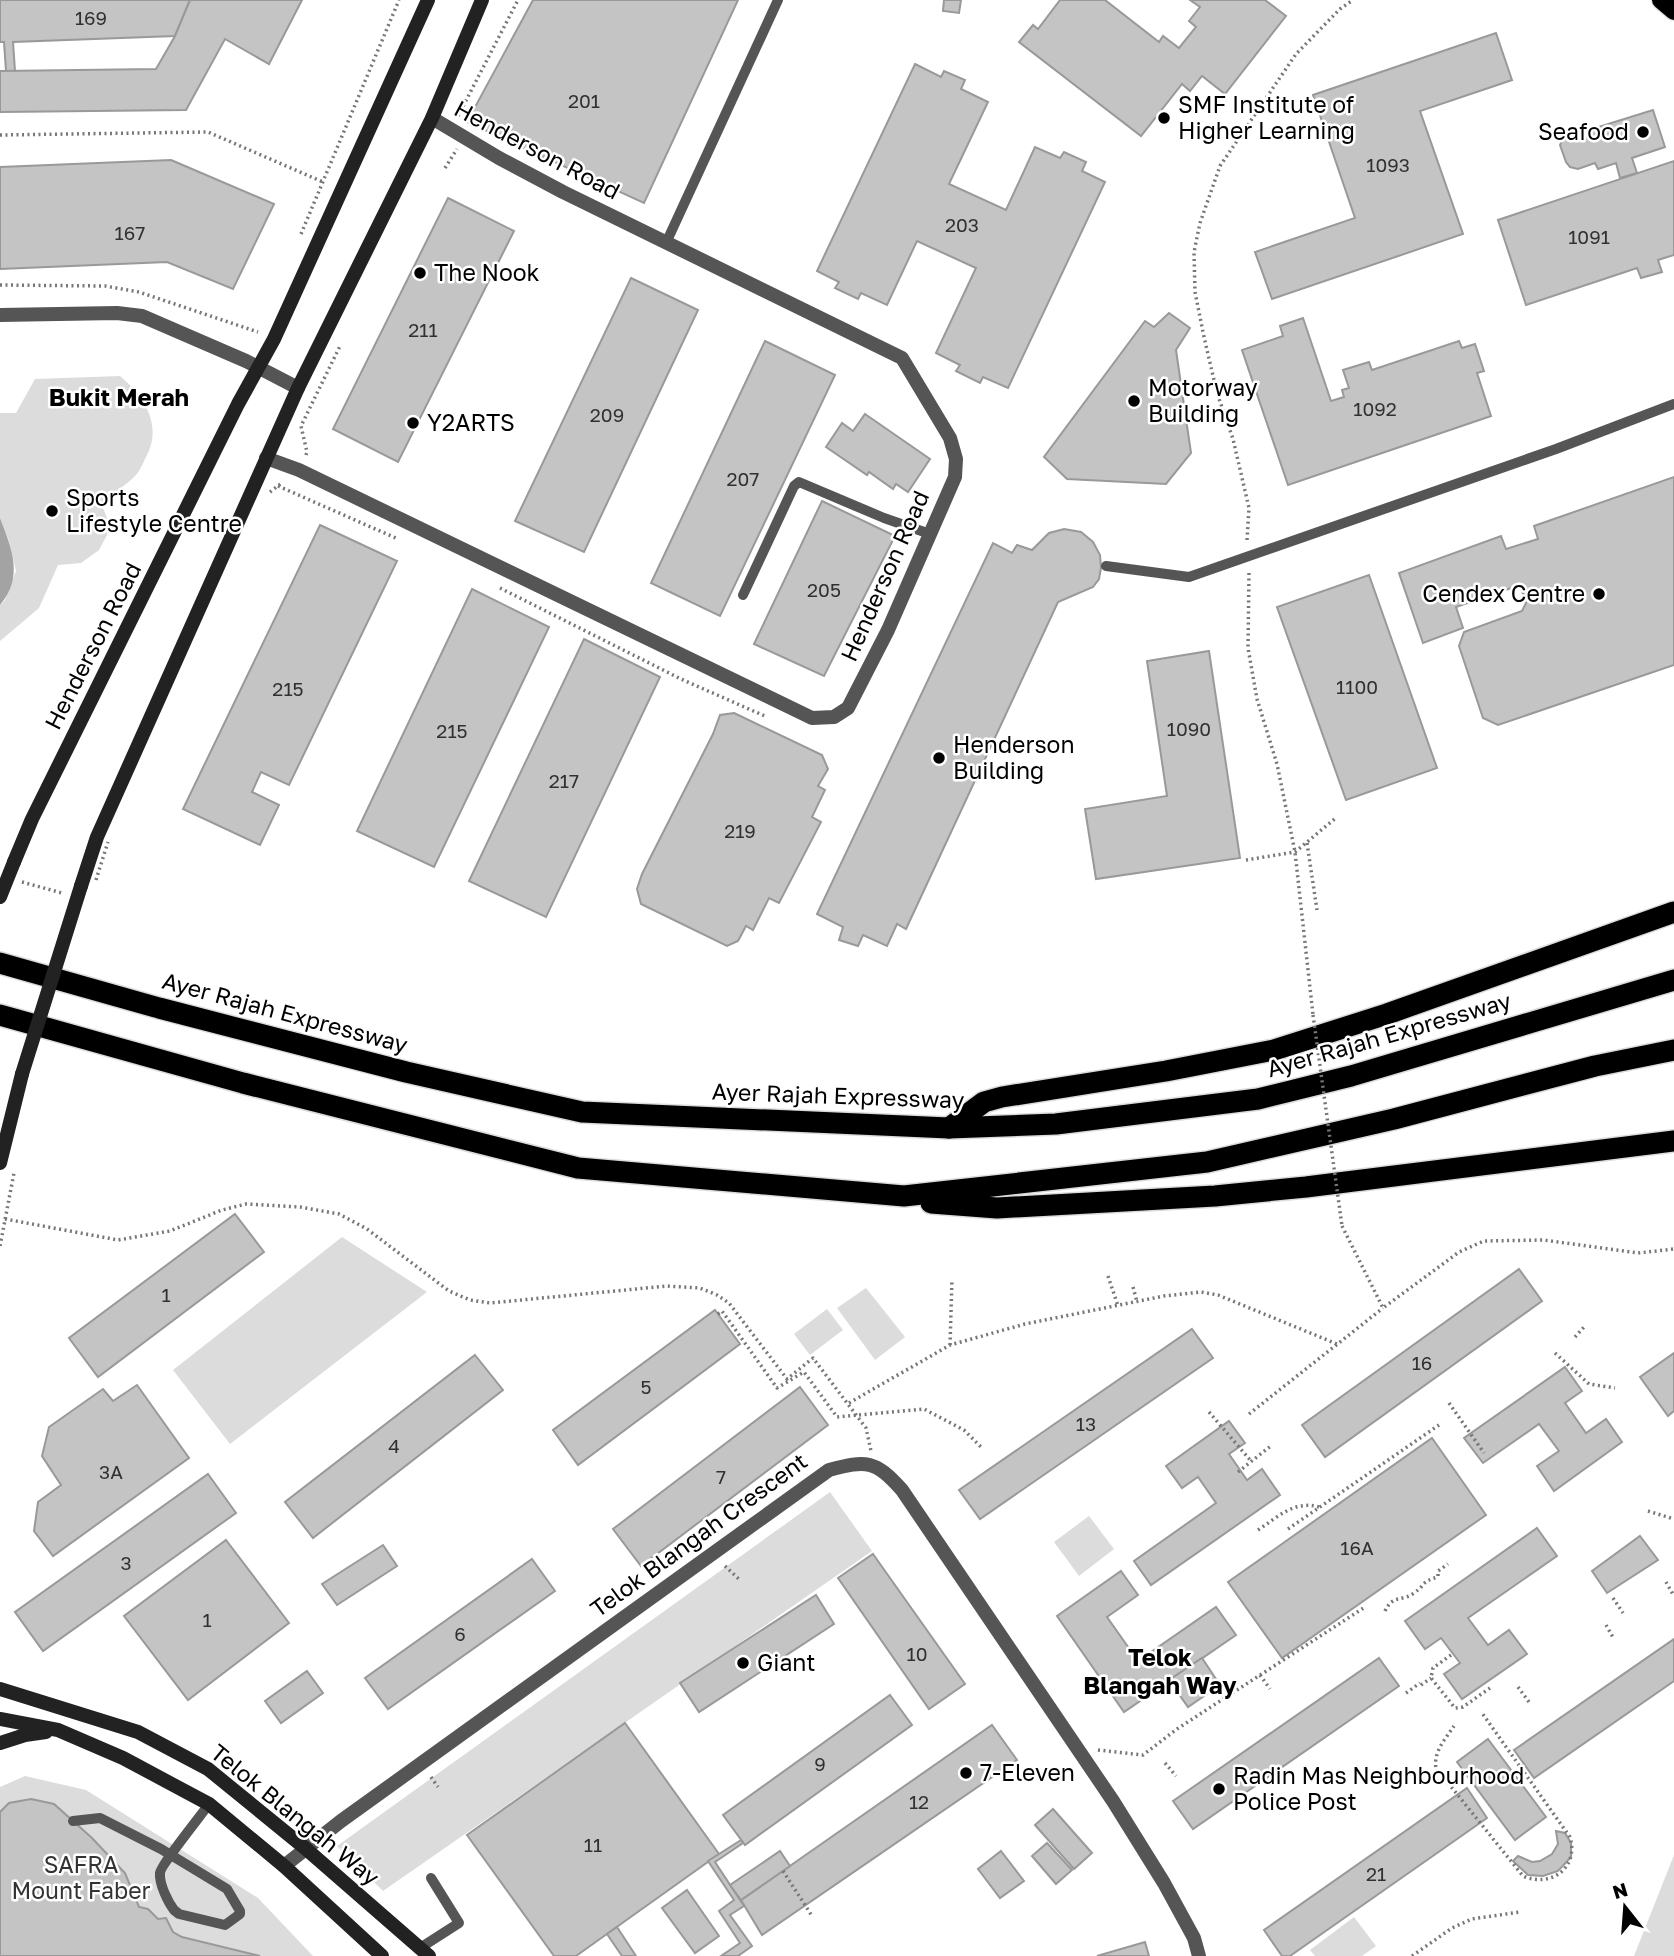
<svg xmlns="http://www.w3.org/2000/svg" width="1674" height="1956" viewBox="0 0 1674 1956" font-family="'Golos Text',sans-serif">
<rect width="100%" height="100%" fill="#fff"/>
<!-- green -->
<g fill="#dcdcdc">
<path d="M120,376C145,397 163,426 146,457C143,463 140,471 135,476C125,486 112,494 101,503L107,518V535L99,550L81,563L58,565L39,608L0,641V605L5,600L16,571L9,541L0,518V413H16L35,379Z"/>
<polygon points="342,1237 427,1292 230,1444 173,1370"/>
<polygon points="866,1288 905,1337 875,1360 837,1308"/>
<polygon points="827,1309 843,1330 810,1355 794,1334"/>
<polygon points="830,1492 872,1551 383,1891 337,1846"/>
<polygon points="1089,1516 1114,1549 1079,1576 1054,1542"/>
<polygon points="25,1776 86,1790 258,1898 313,1956 0,1956 0,1787"/>
<polygon points="1674,1855 1674,1956 1634,1956"/>
<polygon points="1354,1917 1376,1946 1362,1956 1315,1956 1310,1950"/>
</g>
<!-- water -->
<path fill="#a3a3a3" d="M0,518C12,549 24,577 0,605Z"/>
<!-- building -->
<g fill="#c4c4c4" stroke="#999" stroke-width="2">
<polygon points="0,0 190,0 175,36 13,42 15,71 6,71 4,42 0,42"/>
<polygon points="190,0 302,0 269,64 225,39 186,110 0,112 0,71 156,69 175,36"/>
<polygon points="533,0 738,0 644,203 467,122"/>
<polygon points="944,0 961,0 959,13 943,11"/>
<polygon points="1060,0 1105,0 1159,42 1163,36 1179,48 1196,27 1189,21 1200,7 1190,0 1265,0 1286,16 1225,94 1202,76 1190,91 1182,84 1141,136 1019,42 1033,25 1038,29"/>
<polygon points="1496,33 1512,80 1420,111 1463,234 1272,299 1255,252 1355,218 1313,95"/>
<polygon points="915,64 941,77 944,71 965,80 961,89 988,102 949,184 1006,210 1035,147 1060,158 1064,152 1086,162 1082,171 1105,182 1008,388 983,377 980,383 956,371 960,365 936,353 976,268 917,241 887,305 861,293 858,299 835,288 839,282 817,271"/>
<polygon points="1653,110 1665,147 1632,158 1637,173 1620,178 1616,163 1598,169 1595,163 1578,169 1570,167 1566,162 1560,145 1563,138"/>
<polygon points="171,160 274,204 233,289 167,262 0,269 0,167"/>
<polygon points="1674,161 1674,255 1658,260 1662,272 1641,278 1637,268 1526,305 1498,220"/>
<polygon points="448,198 514,231 398,462 333,429"/>
<polygon points="631,278 698,310 584,552 515,521"/>
<polygon points="1169,313 1190,328 1176,350 1191,453 1166,484 1067,479 1044,457 1145,321 1154,327"/>
<polygon points="1303,318 1331,401 1344,397 1342,390 1349,388 1343,370 1369,362 1372,370 1459,341 1462,348 1475,344 1484,371 1477,373 1491,416 1288,485 1242,350 1283,336 1280,326"/>
<polygon points="765,341 835,375 720,616 651,583"/>
<polygon points="865,414 930,459 908,492 896,484 893,489 869,472 867,475 826,447 842,423 853,431"/>
<polygon points="1674,477 1674,665 1498,725 1483,718 1459,646 1464,632 1522,611 1526,603 1520,585 1456,607 1463,628 1423,643 1399,573 1501,536 1506,549 1538,539 1534,526"/>
<polygon points="822,501 895,536 824,676 754,644"/>
<polygon points="320,525 397,561 289,785 261,772 252,792 279,805 260,845 183,809"/>
<polygon points="1064,529 1081,532 1093,542 1100,555 1101,568 1099,579 1093,587 1058,602 906,929 897,924 887,946 863,935 858,946 839,940 843,927 817,914 993,543 1012,553 1017,545 1032,550 1049,533"/>
<polygon points="1369,575 1437,768 1346,800 1277,607"/>
<polygon points="472,589 549,627 434,867 357,831"/>
<polygon points="584,639 660,677 546,917 469,881"/>
<polygon points="1209,651 1240,858 1096,879 1085,809 1167,796 1147,661"/>
<polygon points="734,713 822,755 828,769 818,786 825,790 812,817 821,822 779,903 769,898 753,930 746,926 738,941 727,946 641,904 637,889 642,874 713,734 720,715"/>
<polygon points="235,1214 264,1252 98,1377 69,1338"/>
<polygon points="1519,1269 1542,1301 1325,1457 1302,1425"/>
<polygon points="715,1310 740,1344 578,1465 553,1430"/>
<polygon points="1192,1329 1213,1358 980,1519 959,1490"/>
<polygon points="1674,1353 1674,1411 1668,1416 1640,1377"/>
<polygon points="475,1355 503,1390 313,1538 285,1502"/>
<polygon points="1565,1367 1582,1391 1565,1403 1586,1433 1606,1419 1622,1442 1554,1491 1537,1466 1559,1451 1539,1424 1483,1463 1464,1438"/>
<polygon points="137,1385 189,1458 53,1556 34,1531 38,1502 61,1485 42,1456 49,1427 103,1389 113,1401"/>
<polygon points="800,1387 828,1425 641,1566 613,1529"/>
<polygon points="1229,1421 1245,1443 1229,1454 1247,1480 1262,1469 1280,1495 1151,1585 1134,1561 1216,1503 1198,1477 1182,1488 1166,1466"/>
<polygon points="1432,1438 1486,1515 1282,1658 1228,1582"/>
<polygon points="208,1474 236,1513 43,1651 15,1612"/>
<polygon points="1537,1528 1557,1556 1468,1618 1488,1645 1509,1630 1527,1654 1462,1699 1444,1674 1460,1663 1441,1638 1425,1649 1405,1621"/>
<polygon points="1640,1536 1658,1560 1607,1593 1592,1571"/>
<polygon points="226,1540 289,1623 188,1700 124,1616"/>
<polygon points="383,1545 397,1566 337,1605 322,1584"/>
<polygon points="873,1554 965,1684 929,1709 838,1578"/>
<polygon points="532,1559 555,1591 388,1709 365,1678"/>
<polygon points="1121,1571 1138,1595 1107,1617 1138,1661 1216,1607 1236,1635 1124,1712 1057,1616"/>
<polygon points="816,1595 834,1624 699,1712 680,1683"/>
<polygon points="1674,1639 1674,1681 1534,1778 1514,1750"/>
<polygon points="1202,1658 1220,1685 1188,1707 1169,1680"/>
<polygon points="1379,1658 1399,1686 1193,1829 1173,1801"/>
<polygon points="307,1671 323,1693 281,1723 265,1701"/>
<polygon points="890,1695 912,1725 745,1845 723,1815"/>
<polygon points="625,1723 719,1854 576,1956 554,1956 467,1835"/>
<polygon points="992,1725 1017,1760 762,1935 741,1900"/>
<polygon points="1488,1739 1546,1817 1515,1840 1457,1762"/>
<polygon points="1467,1788 1487,1818 1290,1956 1282,1956 1264,1930"/>
<polygon points="31,1799 54,1804 92,1838 125,1873 139,1907 148,1909 158,1919 166,1918 173,1932 182,1937 260,1956 0,1956 0,1812 9,1803"/>
<polygon points="1053,1809 1092,1853 1074,1869 1035,1825"/>
<polygon points="1556,1831 1565,1833 1571,1843 1571,1857 1558,1871 1543,1876 1528,1875 1513,1861 1518,1856 1532,1862 1540,1861 1552,1854 1558,1844"/>
<polygon points="741,1840 743,1843 715,1862 744,1906 730,1915 752,1946 738,1956 721,1956 740,1943 719,1911 734,1900 708,1861"/>
<polygon points="1047,1843 1072,1870 1056,1884 1032,1856"/>
<polygon points="780,1851 790,1866 741,1900 730,1885"/>
<polygon points="1001,1851 1024,1881 1000,1898 978,1869"/>
<polygon points="687,1890 719,1936 695,1953 662,1908"/>
<polygon points="617,1927 636,1956 622,1956 607,1934"/>
<polygon points="1145,1942 1149,1956 1097,1956"/>
</g>
<g fill="none" stroke-linecap="round" stroke-linejoin="round">
<!-- primary casing -->
<g stroke="#dbdbdb" stroke-width="20">
<polyline id="primary" points="1661,0 1674,11"/>
</g>
<!-- highway casing -->
<g stroke="#dbdbdb" stroke-width="24">
<g id="highway">
<polyline points="0,963 159,1008 406,1072 582,1112 949,1128 1056,1124 1258,1099 1351,1076 1674,980"/>
<polyline points="0,1015 243,1083 578,1168 904,1196 1207,1162 1394,1119 1595,1066 1674,1050"/>
<polyline points="949,1128 984,1102 1002,1097 1166,1071 1274,1050 1387,1014 1674,912"/>
<polyline points="931,1203 997,1208 1215,1196 1306,1187 1674,1141"/>
</g>
</g>
<!-- path -->
<g stroke="#777" stroke-width="3.5" stroke-dasharray="2 3.5" stroke-linecap="butt">
<polyline points="458,116 518,0"/>
<polyline points="0,135 208,132 323,182"/>
<polyline points="445,168 457,149"/>
<polyline points="301,234 399,0"/>
<polyline points="0,285 105,286 139,292 258,332"/>
<polyline points="306,455 307,452 301,426 341,344"/>
<polyline points="278,486 398,539"/>
<polyline points="270,492 283,482"/>
<polyline points="1247,540 1249,508 1233,439 1217,393 1204,337 1195,292 1194,252 1200,223 1220,166 1296,54 1340,9 1353,0"/>
<polyline points="1249,573 1248,648 1257,699 1277,764 1295,852 1313,1015"/>
<polyline points="500,588 681,679 767,717"/>
<polyline points="1307,843 1317,910"/>
<polyline points="1246,860 1295,852 1337,817"/>
<polyline points="22,882 62,893"/>
<polyline points="5,1219 118,1240 170,1231 222,1210 246,1204 300,1207 339,1214 367,1229 449,1291 470,1300 490,1303 667,1286 700,1288 717,1295 729,1303 787,1379 813,1358 866,1428 871,1451"/>
<polyline points="1342,1226 1383,1308 1459,1252 1484,1241 1543,1240 1638,1253 1674,1249"/>
<polyline points="0,1246 14,1173"/>
<polyline points="1108,1276 1118,1306"/>
<polyline points="1133,1287 1137,1302"/>
<polyline points="718,1314 722,1311 777,1388 804,1372 837,1417 924,1409 964,1430 983,1449"/>
<polyline points="1575,1337 1584,1327"/>
<polyline points="950,1345 952,1279"/>
<polyline points="1555,1353 1589,1384 1615,1388"/>
<polyline points="849,1403 950,1345 1025,1324 1164,1296 1201,1292 1218,1295 1337,1344"/>
<polyline points="1449,1403 1484,1453"/>
<polyline points="1209,1412 1251,1461"/>
<polyline points="1249,1414 1383,1308"/>
<polyline points="1238,1472 1272,1445"/>
<polyline points="1648,1511 1674,1519"/>
<polyline points="1288,1529 1439,1425"/>
<path d="M1258,1530C1278,1517 1294,1500 1319,1507"/>
<polyline points="725,1566 741,1581"/>
<polyline points="1666,1582 1674,1596"/>
<polyline points="1613,1598 1623,1613"/>
<path d="M1385,1611C1393,1594 1402,1602 1414,1593C1426,1585 1420,1582 1438,1577V1571L1448,1564"/>
<polyline points="1606,1625 1614,1639"/>
<polyline points="1451,1655 1433,1668 1431,1678 1455,1708 1463,1707 1490,1688"/>
<polyline points="1260,1675 1270,1689"/>
<polyline points="1421,1685 1431,1678"/>
<polyline points="1518,1687 1529,1702"/>
<polyline points="1406,1693 1420,1683"/>
<path d="M1454,1726C1446,1738 1433,1752 1436,1768L1523,1876C1551,1888 1579,1868 1570,1837L1482,1713"/>
<polyline points="1098,1750 1143,1755 1177,1729 1365,1607"/>
<polyline points="1165,1763 1176,1776"/>
<polyline points="431,1777 438,1787"/>
<polyline points="783,1871 812,1916"/>
<polyline points="1412,1956 1452,1928 1472,1919 1520,1912"/>
</g>
<!-- lane -->
<g stroke="#555" stroke-width="10">
<polyline points="666,243 778,0"/>
<polyline points="1106,566 1189,577 1556,449 1674,404"/>
<polyline points="743,595 794,486 799,482 884,518 930,534"/>
<path d="M73,1821L100,1818L161,1849L227,1889L240,1911V1914L225,1925L179,1914L174,1910C168,1902 159,1884 160,1873C160,1866 202,1814 209,1804"/>
<polyline points="420,1948 459,1923 431,1878"/>
</g>
<!-- street -->
<g stroke="#555" stroke-width="14">
<polyline points="0,315 117,313 142,316 246,361 298,388"/>
<polyline points="266,458 299,470 812,718 834,717 848,708 888,630 955,477 956,459 950,438 902,358 563,192 499,158 432,118"/>
<path d="M284,1866L341,1821L829,1470C867,1460 875,1460 902,1490L1113,1801L1164,1883L1194,1938L1199,1956"/>
</g>
<!-- secondary -->
<g stroke="#222" stroke-width="14">
<polyline points="14,862 32,819 238,404 274,339 428,0"/>
<polyline points="81,886 97,837 298,388 432,118 482,0"/>
<polyline points="0,1163 22,1074"/>
<polyline points="0,1689 138,1732 208,1769 305,1848 429,1956"/>
<polyline points="0,1719 58,1730 123,1758 209,1804 284,1866 382,1956"/>
<polyline points="0,1743 25,1735 46,1732"/>
</g>
<!-- primary -->
<use href="#primary" stroke="#000" stroke-width="18"/>
<!-- highway -->
<use href="#highway" stroke="#000" stroke-width="21"/>
<!-- path-bridge -->
<g stroke="#777" stroke-width="3.5" stroke-dasharray="2 3.5" stroke-linecap="butt">
<polyline points="96,880 108,842"/>
<polyline points="1313,1015 1342,1226"/>
</g>
<!-- secondary-bridge -->
<g stroke="#222" stroke-width="14">
<polyline points="0,897 14,862"/>
<polyline points="22,1074 81,886"/>
</g>
</g>
<!-- markers -->
<g fill="#000" stroke="#fff" stroke-width="2.5">
<circle cx="1164" cy="118" r="7"/>
<circle cx="1643" cy="132" r="7"/>
<circle cx="420" cy="273" r="7"/>
<circle cx="1134" cy="401" r="7"/>
<circle cx="413" cy="423" r="7"/>
<circle cx="52" cy="511" r="7"/>
<circle cx="1599" cy="594" r="7"/>
<circle cx="939" cy="758" r="7"/>
<circle cx="743" cy="1663" r="7"/>
<circle cx="966" cy="1773" r="7"/>
<circle cx="1219" cy="1789" r="7"/>
</g>
<g text-anchor="middle" stroke-width="5" stroke-linejoin="round" paint-order="stroke">
<!-- number labels -->
<g font-size="19" fill="#313131">
<text x="91" y="25">169</text>
<text x="584" y="108">201</text>
<text x="1388" y="172">1093</text>
<text x="962" y="232">203</text>
<text x="130" y="240">167</text>
<text x="1589" y="244">1091</text>
<text x="423" y="337">211</text>
<text x="1375" y="416">1092</text>
<text x="607" y="422">209</text>
<text x="743" y="486">207</text>
<text x="824" y="597">205</text>
<text x="1357" y="694">1100</text>
<text x="288" y="696">215</text>
<text x="1189" y="736">1090</text>
<text x="452" y="738">215</text>
<text x="564" y="788">217</text>
<text x="740" y="838">219</text>
<text x="166" y="1302">1</text>
<text x="1422" y="1370">16</text>
<text x="646" y="1394">5</text>
<text x="1086" y="1431">13</text>
<text x="394" y="1453">4</text>
<text x="111" y="1479">3A</text>
<text x="721" y="1484">7</text>
<text x="1357" y="1555">16A</text>
<text x="126" y="1570">3</text>
<text x="207" y="1627">1</text>
<text x="460" y="1641">6</text>
<text x="917" y="1661">10</text>
<text x="820" y="1771">9</text>
<text x="919" y="1809">12</text>
<text x="593" y="1852">11</text>
<text x="1376" y="1881">21</text>
</g>
<!-- poi labels -->
<g font-size="23" fill="#000" stroke="#fff" text-anchor="start">
<text x="1178" y="113">SMF Institute of<tspan x="1178" dy="26">Higher Learning</tspan></text>
<text x="1629" y="140" text-anchor="end">Seafood</text>
<text x="434" y="281">The Nook</text>
<text x="1148" y="396">Motorway<tspan x="1148" dy="26">Building</tspan></text>
<text x="427" y="431">Y2ARTS</text>
<text x="66" y="506">Sports<tspan x="66" dy="26">Lifestyle Centre</tspan></text>
<text x="1585" y="602" text-anchor="end">Cendex Centre</text>
<text x="953" y="753">Henderson<tspan x="953" dy="26">Building</tspan></text>
<text x="757" y="1671">Giant</text>
<text x="980" y="1781">7-Eleven</text>
<text x="1233" y="1784">Radin Mas Neighbourhood<tspan x="1233" dy="26">Police Post</tspan></text>
</g>
<!-- street labels -->
<g font-size="23" fill="#000" stroke="#fff">
<text transform="translate(537 150) rotate(28)" y="8">Henderson Road</text>
<text transform="translate(885 576) rotate(-66)" y="8">Henderson Road</text>
<text transform="translate(93 646) rotate(-63)" y="8">Henderson Road</text>
<text transform="translate(285 1013) rotate(15)" y="8">Ayer Rajah Expressway</text>
<text transform="translate(1389 1035) rotate(-16)" y="8">Ayer Rajah Expressway</text>
<text transform="translate(838 1096) rotate(2)" y="8">Ayer Rajah Expressway</text>
<text transform="translate(699 1535) rotate(-36)" y="8">Telok Blangah Crescent</text>
<text transform="translate(295 1815) rotate(39)" y="8">Telok Blangah Way</text>
</g>
<!-- park labels -->
<g font-size="23" fill="#333" stroke="#fff">
<text x="81" y="1873">SAFRA<tspan x="81" dy="26">Mount Faber</tspan></text>
</g>
<!-- neighbourhood labels -->
<g font-size="24" font-weight="bold" fill="#000" stroke="#fff">
<text x="119" y="406">Bukit Merah</text>
<text x="1160" y="1666">Telok<tspan x="1160" dy="28">Blangah Way</tspan></text>
</g>
</g>
<!-- north arrow -->
<g transform="translate(1625 1907) rotate(343)" stroke="#ffffff" stroke-width="5" paint-order="stroke">
<path d="M0-5L12 26L0 18L-12 26Z" fill="#000000"/>
<text y="-10" font-size="19" font-weight="bold" text-anchor="middle" fill="#000000">N</text>
</g>
</svg>
